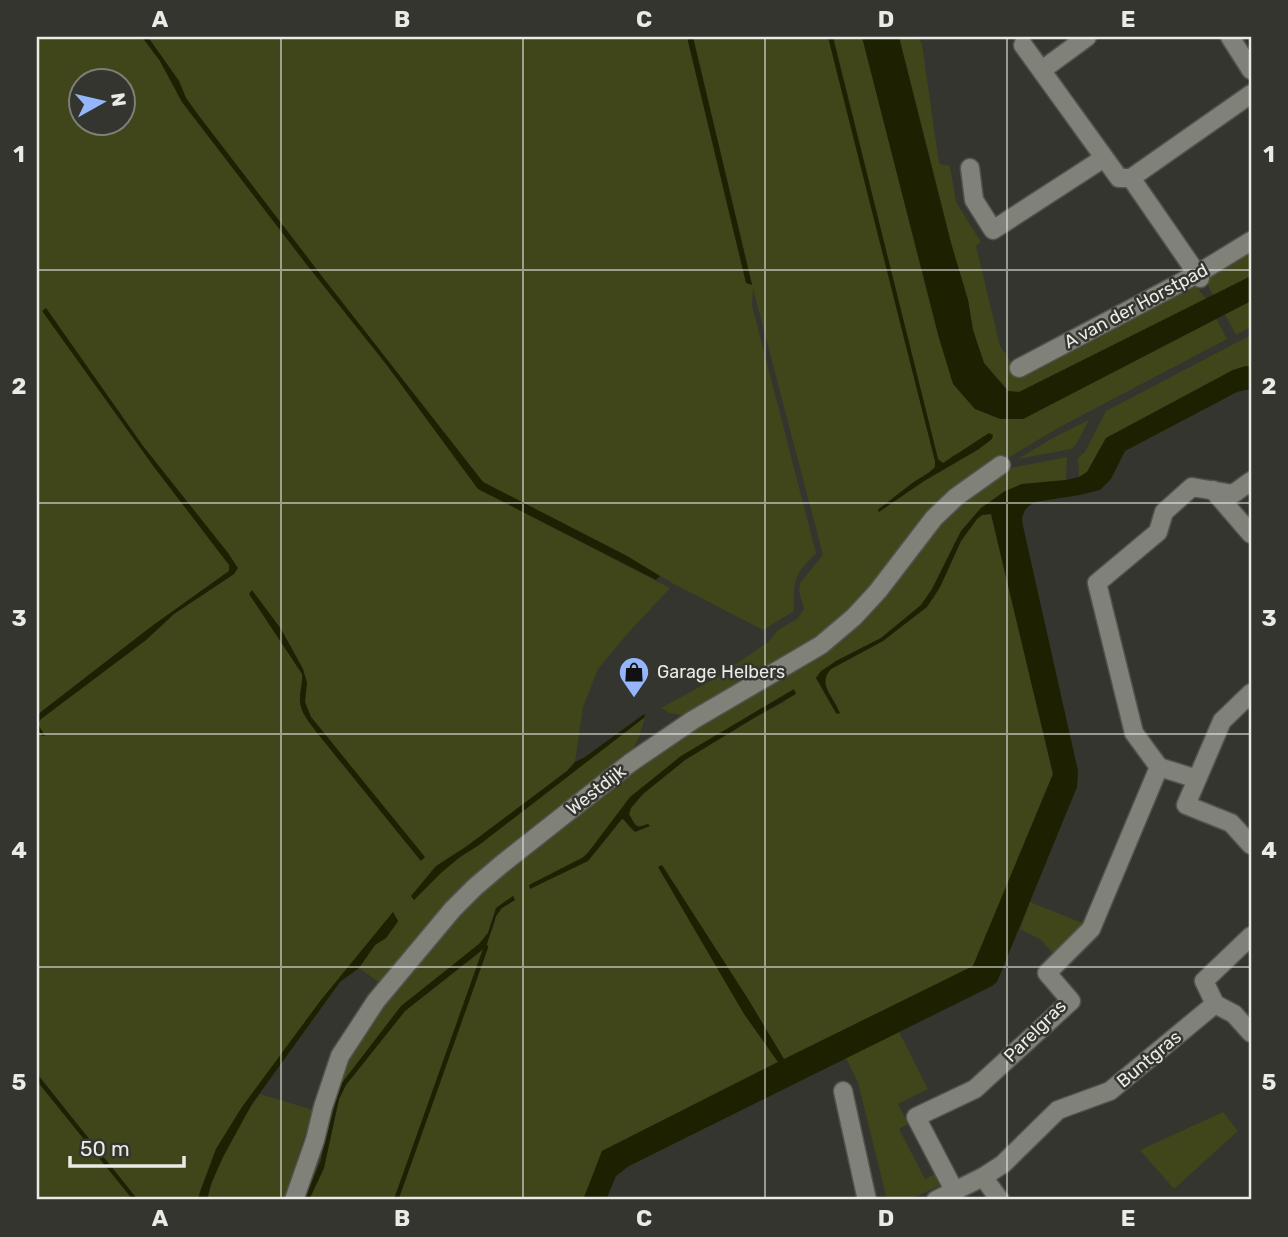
<svg xmlns="http://www.w3.org/2000/svg" width="1288" height="1237" viewBox="0 0 1288 1237" font-family="Rubik,sans-serif">
<rect width="100%" height="100%" fill="#34352e"/>
<!-- green -->
<g fill="#40451a" fill-rule="evenodd">
<path d="M37,37H142L160,61L182,102L307,265L386,364L478,489L670,588L629,632L598,669L583,707L575,762L567,771L484,834L430,872H442L460,857L479,845L645,717L639,737L629,758L548,824L384,986L359,968L375,945L386,938L398,922L393,913L321,1000L242,1107L216,1149L200,1192L198,1200H138L37,1073V728L42,736H44L38,724L41,719L146,640L174,614L234,574L228,553L143,446L46,308L43,311L154,467L230,565L229,571L152,626L37,715ZM80,80H122V122H80ZM252,590L281,629L303,669L307,683L305,702L311,717L338,750L421,861L318,734C310,723 299,712 300,698C300,689 303,683 302,674Z"/>
<path d="M148,37H687L746,282L752,284L693,37H828L935,461V467C928,474 919,478 911,484C900,492 889,501 878,509L879,511L924,481L979,449L954,455L943,464L938,459L833,37H862L939,338L1023,419L1216,318L1227,339L1058,428L991,468L837,629L689,716L669,713L661,708L716,678L768,642L778,630L797,619L804,609L799,591L800,583L823,555L753,289L752,305L816,553C794,576 793,579 794,611L763,630L672,583L627,556L483,482L324,279L199,116L186,98L179,81Z"/>
<polygon points="899,37 918,37 922,44 938,157 940,164 950,166 956,202 981,242 976,246 1000,346 1018,372 1192,281 1206,299 1019,392 1009,391 984,363 973,330 968,300 951,243"/>
<polygon points="1251,248 1251,276 1213,295 1205,280"/>
<polygon points="1251,301 1251,327 1236,335 1225,314"/>
<polygon points="1251,335 1251,367 1246,366 1233,370 1106,438 1087,472 1079,477 1078,458 1085,452 1106,411"/>
<polygon points="1089,420 1075,446 1071,449 1018,459 1053,438"/>
<path d="M1067,457L1066,480L1022,484L981,508L961,531L932,589L921,605L881,638L836,661L816,678L836,713L838,708L824,683V677L831,669L883,641L933,599L940,587L961,541L977,519L982,515L991,514L1053,774L973,966L783,1060L748,999L662,865L659,867C697,933 734,999 778,1062L602,1151L583,1200H309L324,1168L339,1099L346,1085L405,1011L481,951L493,929L496,916L502,908L515,900L513,896L496,908L488,933L479,944L436,980L423,989L341,1084L334,1078L344,1056L457,910L642,760L823,647L938,519L1000,470ZM795,690L784,702L754,718L685,760L643,794L631,808L629,814C633,821 635,827 644,826L632,830L623,819L621,820L594,854L529,885L582,858L594,846L616,816L681,756Z"/>
<polygon points="1030,902 1085,924 1053,953 1040,939 1020,929"/>
<polygon points="899,1032 928,1089 898,1104 908,1124 899,1129 925,1179 935,1174 939,1186 908,1200 887,1200 858,1082 846,1058"/>
<polygon points="37,1081 133,1200 37,1200"/>
<path d="M260,1094L313,1110L284,1200H207C214,1169 240,1120 260,1094Z"/>
<polygon points="1223,1112 1238,1131 1174,1189 1140,1150"/>
</g>
<!-- water -->
<g fill="#1e2101">
<polygon points="142,37 148,37 179,81 186,98 199,116 324,279 483,482 627,556 660,576 656,580 478,489 386,364 307,265 182,102 160,61"/>
<polygon points="687,37 693,37 752,285 746,283"/>
<path d="M828,37H833L938,459L943,463L989,433L993,435L992,439L979,449L924,481L879,512L878,510C889,501 900,493 911,484C919,478 928,475 935,467V461Z"/>
<polygon points="862,37 899,37 951,243 968,300 973,330 984,363 1008,391 1019,392 1251,276 1251,301 1023,419 1000,419 975,409 953,384 939,338"/>
<polygon points="46,308 143,446 228,553 238,568 234,574 174,614 146,640 41,719 38,724 45,736 42,736 37,728 37,715 152,626 229,571 229,565 154,467 42,311"/>
<path d="M1246,366L1251,367V390H1245L1237,392L1125,451L1111,479L1100,490L1080,495L1035,502L1030,505L1025,510L1022,518L1023,526L1078,771L1077,787L997,982L992,986L629,1166L616,1176L606,1200H583L602,1151L778,1062L744,1014L658,867L662,865L748,999L784,1059L973,966L1053,774L991,514L982,515L977,519L961,541L940,587L927,607L883,641L831,669C817,685 833,696 840,713L838,714L836,713L816,678L821,671L836,661L881,638L921,605L932,589L961,531L981,508L1005,491L1022,484L1066,480L1079,477L1087,472L1106,438L1233,370Z"/>
<path d="M252,590L281,629L303,669L307,683L305,702L311,717L425,857L421,861L318,734C310,723 299,712 300,698C300,689 303,683 302,674L249,594Z"/>
<polygon points="794,689 796,694 754,718 685,760 643,794 631,808 629,814 635,825 639,827 648,824 650,826 635,832 623,819 621,820 588,861 530,889 529,885 582,858 587,854 630,797 681,756"/>
<polygon points="644,714 645,717 479,845 460,857 442,872 414,900 411,896 436,866 467,846 567,771 575,762 585,757"/>
<polygon points="513,896 515,900 502,908 496,916 486,947 405,1011 346,1085 339,1099 324,1168 309,1200 304,1200 321,1160 333,1099 341,1084 401,1006 479,944 488,933 496,908"/>
<polygon points="393,912 398,921 386,938 375,945 359,968 340,982 252,1104 223,1157 211,1184 207,1200 198,1200 200,1192 216,1149 242,1107 321,1000"/>
<polygon points="37,1074 138,1200 133,1200 37,1081"/>
</g>
<g fill="none" stroke-linecap="round" stroke-linejoin="round">
<!-- stream -->
<polyline stroke="#1e2101" stroke-width="4.5" points="396,1200 486,947"/>
<!-- minor casing -->
<g stroke="#52534d" stroke-width="21">
<g id="minor">
<polyline points="1230,37 1251,70"/>
<polyline points="1023,45 1119,178 1131,178 1200,278"/>
<polyline points="1042,70 1087,37"/>
<polyline points="970,168 974,200 993,230 1104,158"/>
<polyline points="1131,178 1251,94"/>
<polyline points="1019,368 1197,274 1251,241"/>
<polyline points="1213,490 1251,534"/>
<polyline points="1251,693 1222,721 1186,805 1231,823 1251,845"/>
<polyline points="1159,767 1197,779"/>
<polyline points="1215,1004 1204,981 1251,936"/>
<polyline points="843,1091 867,1200"/>
<polyline points="983,1177 1000,1200"/>
<polyline points="955,1192 916,1117 975,1089 1071,1001 1047,973 1091,929 1159,767 1134,733 1097,583 1158,532 1164,512 1192,487 1233,494 1251,481"/>
<polyline points="294,1200 315,1140 323,1107 340,1056 376,1001 453,909 475,887 502,864 630,763 693,720 821,645 854,617 878,591 934,518 956,497 1001,465"/>
<polyline points="936,1200 983,1177 1003,1164 1058,1110 1110,1091 1215,1004 1234,1014 1251,1033"/>
</g>
</g>
<!-- minor -->
<use href="#minor" stroke="#808179" stroke-width="18"/>
</g>
<!-- grid -->
<path fill="none" stroke="#eaebe7" stroke-width="2" stroke-opacity="0.55" d="M281,37V1200M523,37V1200M765,37V1200M1007,37V1200M37,270H1251M37,503H1251M37,734H1251M37,967H1251"/>
<!-- icons -->
<defs>
<g id="shop-pin" transform="scale(1.575)"><path d="M0 17L-7.5 6A9.5 9.5 0 1 1 7.5 6Z" fill="#95b6fd" stroke="#34352e"/><path d="M-5-2.5h2.3a2.7 3.5 0 0 1 5.4 0H5L5.5 6h-11ZM-1.5-2.5h3a1.5 2.3 0 0 0-3 0Z" fill="#111"/></g>
</defs>
<g fill-rule="evenodd">
<use href="#shop-pin" x="634" y="672"/>
</g>
<g text-anchor="middle" stroke-width="5" stroke-linejoin="round" paint-order="stroke">
<!-- street labels -->
<g font-size="18" fill="#eaebe7" stroke="#34352e">
<text transform="translate(1136 306) rotate(-28)" y="6">A van der Horstpad</text>
<text transform="translate(596 790) rotate(-38)" y="6">Westdijk</text>
<text transform="translate(1035 1031) rotate(-45)" y="6">Parelgras</text>
<text transform="translate(1149 1059) rotate(-40)" y="6">Buntgras</text>
</g>
<!-- poi labels -->
<g font-size="18" fill="#eaebe7" stroke="#34352e" text-anchor="start">
<text x="657" y="678">Garage Helbers</text>
</g>
</g>
<!-- border -->
<rect width="1288" height="1237" fill="none" stroke="#34352e" stroke-width="77"/>
<!-- north arrow -->
<g transform="translate(102 102) rotate(82)"><circle r="33" fill="#34352e" stroke="#7d7e78" stroke-width="2"/>
<path d="M0-5L12 26L0 18L-12 26Z" fill="#95b6fd"/>
<text y="-10" font-size="19" font-weight="bold" text-anchor="middle" fill="#eaebe7">N</text>
</g>
<!-- scale -->
<path d="M70 1156v10h114v-10" fill="none" stroke="#eaebe7" stroke-width="3.5"/>
<text x="80" y="1156" font-size="21" fill="#eaebe7" stroke="#34352e" stroke-width="5" paint-order="stroke">50 m</text>
<rect x="38" y="38" width="1212" height="1160" fill="none" stroke="#eaebe7" stroke-width="2.5"/>
<g font-size="23" text-anchor="middle" font-weight="bold" fill="#eaebe7">
<text x="160" y="27">A</text>
<text x="402" y="27">B</text>
<text x="644" y="27">C</text>
<text x="886" y="27">D</text>
<text x="1128" y="27">E</text>
<text x="19" y="162">1</text>
<text x="1269" y="162">1</text>
<text x="19" y="394">2</text>
<text x="1269" y="394">2</text>
<text x="19" y="626">3</text>
<text x="1269" y="626">3</text>
<text x="19" y="858">4</text>
<text x="1269" y="858">4</text>
<text x="19" y="1090">5</text>
<text x="1269" y="1090">5</text>
<text x="160" y="1226">A</text>
<text x="402" y="1226">B</text>
<text x="644" y="1226">C</text>
<text x="886" y="1226">D</text>
<text x="1128" y="1226">E</text>
</g>
</svg>
